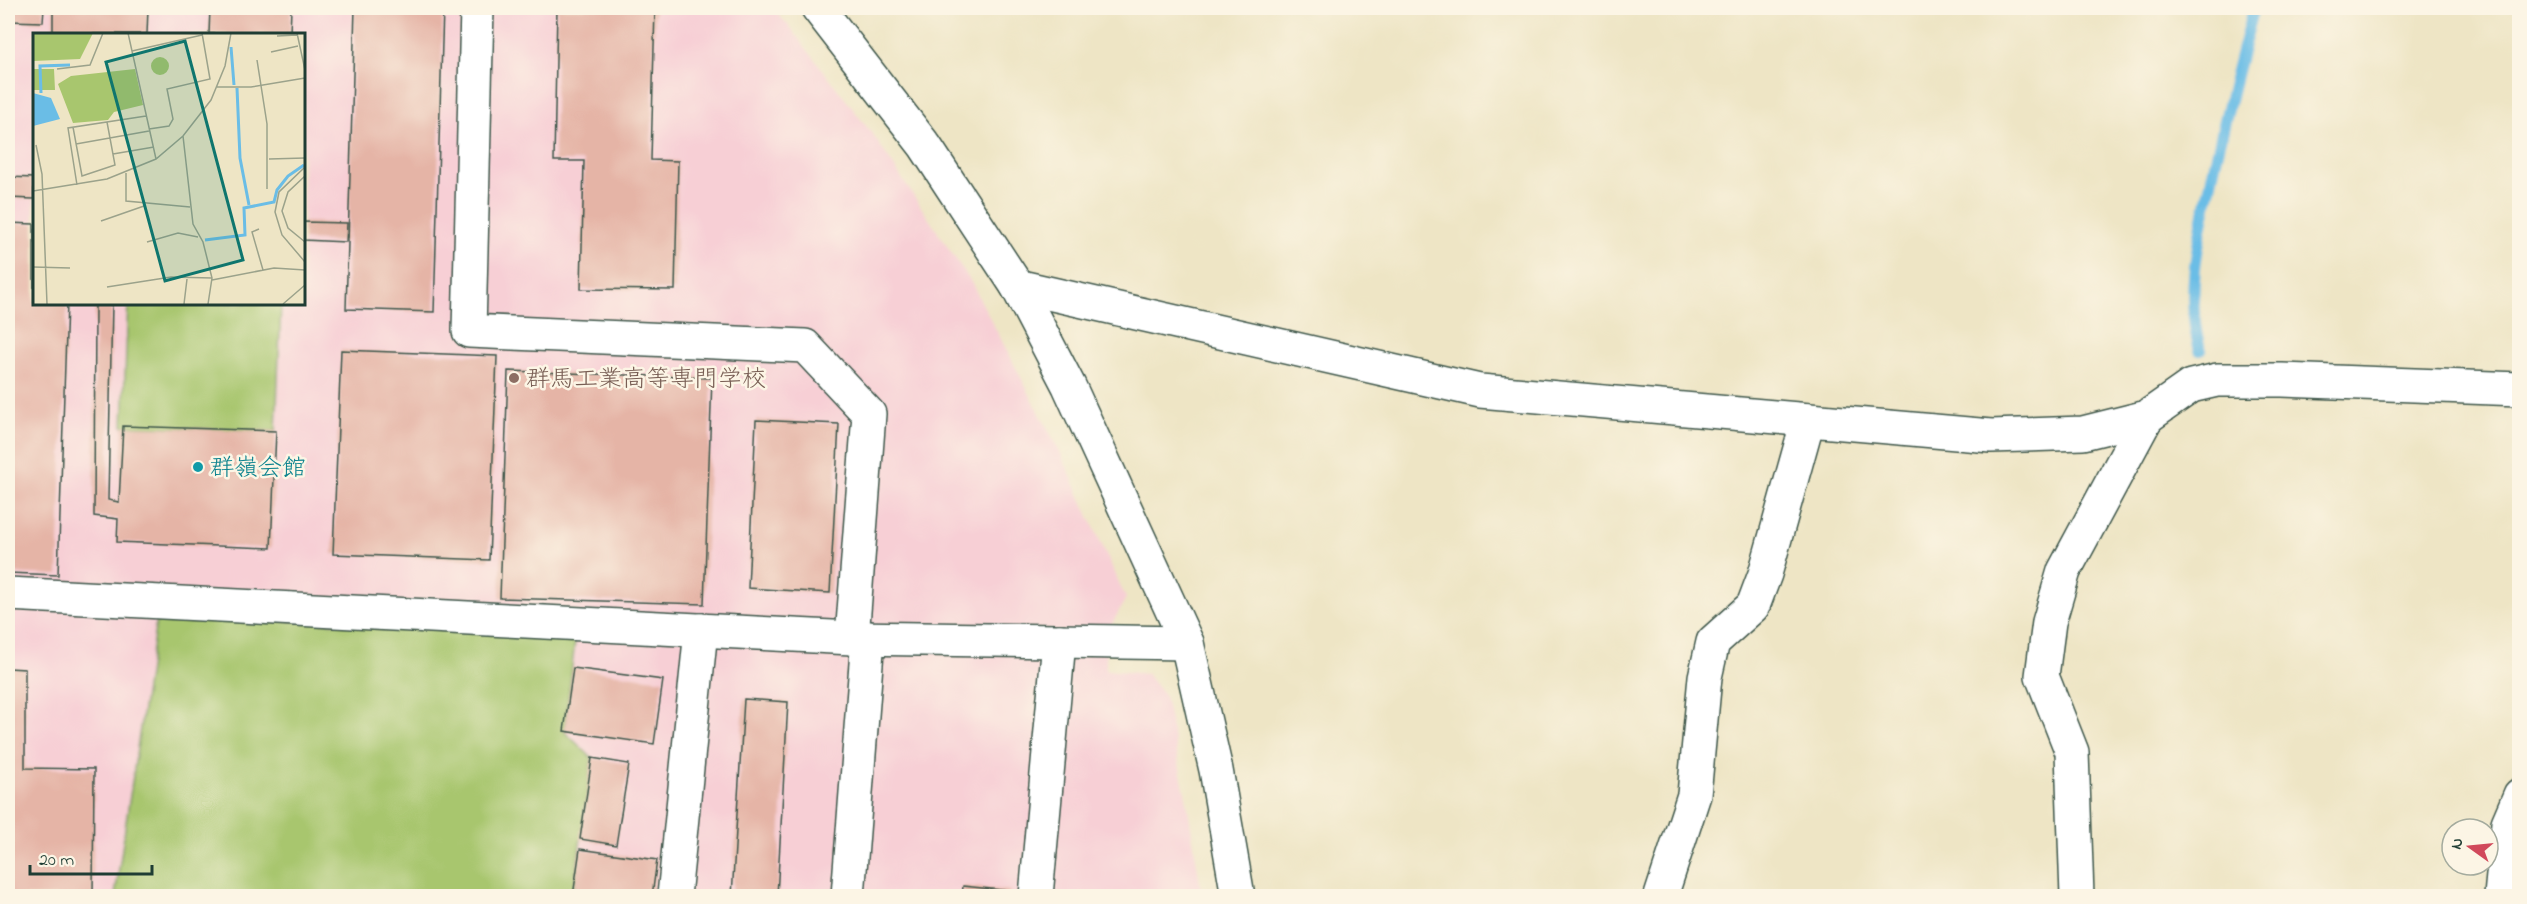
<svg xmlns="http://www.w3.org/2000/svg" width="2527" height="904" viewBox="0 0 2527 904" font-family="'Indie Flower','Klee One',sans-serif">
<rect width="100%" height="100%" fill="#fcf5e5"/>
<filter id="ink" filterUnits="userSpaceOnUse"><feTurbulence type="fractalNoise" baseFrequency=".0167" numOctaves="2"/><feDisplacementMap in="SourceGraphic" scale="12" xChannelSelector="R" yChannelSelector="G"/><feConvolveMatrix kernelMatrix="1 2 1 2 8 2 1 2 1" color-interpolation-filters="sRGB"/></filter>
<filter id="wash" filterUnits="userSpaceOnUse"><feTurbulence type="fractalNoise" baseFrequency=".008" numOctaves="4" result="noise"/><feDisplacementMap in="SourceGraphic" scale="24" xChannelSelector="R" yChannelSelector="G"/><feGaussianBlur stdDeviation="1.35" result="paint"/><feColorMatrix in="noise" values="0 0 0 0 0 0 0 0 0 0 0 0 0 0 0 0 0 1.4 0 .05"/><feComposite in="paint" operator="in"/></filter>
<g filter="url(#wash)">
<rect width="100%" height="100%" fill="#eee5c5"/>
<!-- built -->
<path fill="#f7cfd5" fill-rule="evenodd" d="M8,8H772L789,26L873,135L971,282L1060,452L1126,598L1112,624L1106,642V670L1147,674L1165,697L1187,802L1202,896H8ZM34,34H303V303H34Z"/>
<!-- green -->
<g fill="#a8c66e" stroke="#648251" stroke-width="1.5">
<polygon points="128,303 281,303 276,431 123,426"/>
<polygon points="157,615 576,634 564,731 592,758 573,896 115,896"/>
</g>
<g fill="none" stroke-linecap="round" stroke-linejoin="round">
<!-- stream -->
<path stroke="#6abde6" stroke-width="12" d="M2200,350C2183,289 2202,225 2215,164C2227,111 2239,59 2254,8"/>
</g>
<g id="blocks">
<!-- building -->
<g fill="#e5b4a6">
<polygon points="8,8 44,8 43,22 8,21"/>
<polygon points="53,8 148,8 147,34 53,34"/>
<polygon points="210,8 291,8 290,34 209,34"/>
<polygon points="355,8 443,8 434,312 346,309"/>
<polygon points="557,8 655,8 651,160 678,161 675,290 581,289 584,161 554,161"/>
<polygon points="8,177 34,178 34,199 8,198"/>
<polygon points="303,222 347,223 346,242 303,240"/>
<polygon points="8,223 34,224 34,303 67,303 58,575 8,573"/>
<polygon points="95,303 112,303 108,500 119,502 123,426 276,431 271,548 117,542 118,519 94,516"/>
<polygon points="341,350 497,356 489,560 333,554"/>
<polygon points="508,371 712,378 704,604 500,598"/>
<polygon points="756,420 839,424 830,593 748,588"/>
<polygon points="8,668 25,669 25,768 94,769 93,896 8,896"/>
<polygon points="573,668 663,680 654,744 564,731"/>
<polygon points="744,699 788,702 777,896 732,896"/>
<polygon points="592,758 629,764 616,845 580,839"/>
<polygon points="580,849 657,860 652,896 573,896"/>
<polygon points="963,886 1010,891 1009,896 962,896"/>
</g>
</g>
</g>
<g filter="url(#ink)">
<use href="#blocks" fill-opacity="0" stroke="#3e564a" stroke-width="1.5"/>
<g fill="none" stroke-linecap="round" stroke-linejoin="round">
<!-- minor casing -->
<g stroke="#3e564a" stroke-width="36">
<g id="minor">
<polyline points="477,8 469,331 805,346 869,414 852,638"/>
<polyline points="818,8 925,146 1017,286 1069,386 1187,643 1216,770 1238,896"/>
<polyline points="1017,286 1480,391 1991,436 2083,433 2147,417 2191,386 2217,380 2282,380 2520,389"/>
<polyline points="8,594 852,638 1187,643"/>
<polyline points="674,896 701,630"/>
<polyline points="848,896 868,638"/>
<polyline points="1036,896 1059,641"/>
<polyline points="1661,896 1694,795 1705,677 1713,642 1753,606 1765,574 1808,420"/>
<polyline points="2077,896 2072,752 2042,676 2049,622 2064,571 2147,417"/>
<polyline points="2501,896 2508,823 2520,795"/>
</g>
</g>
<!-- minor -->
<use href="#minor" stroke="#fff" stroke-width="33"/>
</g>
</g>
<!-- markers -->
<circle fill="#8d6e63" stroke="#fcf5e5" stroke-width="2" cx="514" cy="378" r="6"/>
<circle fill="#0f9aa8" stroke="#fcf5e5" stroke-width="2" cx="198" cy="467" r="6"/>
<g text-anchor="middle" stroke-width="5" stroke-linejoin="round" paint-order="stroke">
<!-- education labels -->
<g font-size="24" fill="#785e54" stroke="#fcf5e5" text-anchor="start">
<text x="526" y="386">群馬工業高等専門学校</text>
</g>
<!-- culture labels -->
<g font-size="24" fill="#0d838f" stroke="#fcf5e5" text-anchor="start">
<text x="210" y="475">群嶺会館</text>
</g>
</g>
<!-- overview -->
<g transform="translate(33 33)">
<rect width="272" height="272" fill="#eee5c5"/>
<path d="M0,0H60L47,26L0,28ZM118 33a9 9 0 1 1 18 0a9 9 0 1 1-18 0ZM0,36H21L22,57H0ZM102,36L110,72L81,79L75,87L40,90L25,51L38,43Z" fill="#a8c66e"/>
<path d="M0,60L18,65L27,86L0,93Z" fill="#6abde6"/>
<path fill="none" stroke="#6abde6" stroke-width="3" d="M198,14L201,52M204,55L207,125L216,172M8,60L7,33L37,32M172,207L212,202L211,175L241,169L244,157L255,143L271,132"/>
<path fill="none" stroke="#9ba28b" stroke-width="1.5" d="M95,0L123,126M264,0L272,37M244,3L264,2M99,18L169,2M238,19L265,13M224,27L234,91V156M24,36L57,32L70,0M184,54H218L272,45M40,94L49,143L82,132L74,89M116,96L136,93L140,86L134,56L177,46L169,0M150,103L160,191L170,209L179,245L175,271M43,111L116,98M3,112L9,141L14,271M80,121L121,114M236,126L272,125M272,134L246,159L242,179L249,202L272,229M93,140V168L157,174M272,143L255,159L249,178L255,195L272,209M44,152L35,95L113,83M0,158L74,146L123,126L150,103L178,67L192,33L198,0M68,188L111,173M226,196L219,199L230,237M114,209L145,200L165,204M0,234L37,235M179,247L241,235L272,237M74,254L138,244L179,245M151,271L154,246M250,271L272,252"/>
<path fill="#0f766e" fill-opacity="0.15" stroke="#0f766e" stroke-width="3" d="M152,8L210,227L132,248L73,29Z"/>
<rect width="272" height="272" fill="none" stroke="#1f3d34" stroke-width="3"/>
</g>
<!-- margin -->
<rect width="2527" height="904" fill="none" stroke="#fcf5e5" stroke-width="30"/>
<!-- north arrow -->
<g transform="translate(2470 847) rotate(285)"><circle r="28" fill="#fcf5e5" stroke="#a4ab9e" stroke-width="1.5"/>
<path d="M0-4.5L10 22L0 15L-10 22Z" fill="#d1495b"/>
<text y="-9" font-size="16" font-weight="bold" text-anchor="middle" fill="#1f3d34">N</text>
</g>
<!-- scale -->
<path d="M30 865v9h122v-9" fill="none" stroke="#1f3d34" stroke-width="3"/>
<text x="39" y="865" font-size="18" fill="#1f3d34" stroke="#fcf5e5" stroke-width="4.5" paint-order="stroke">20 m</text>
</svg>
